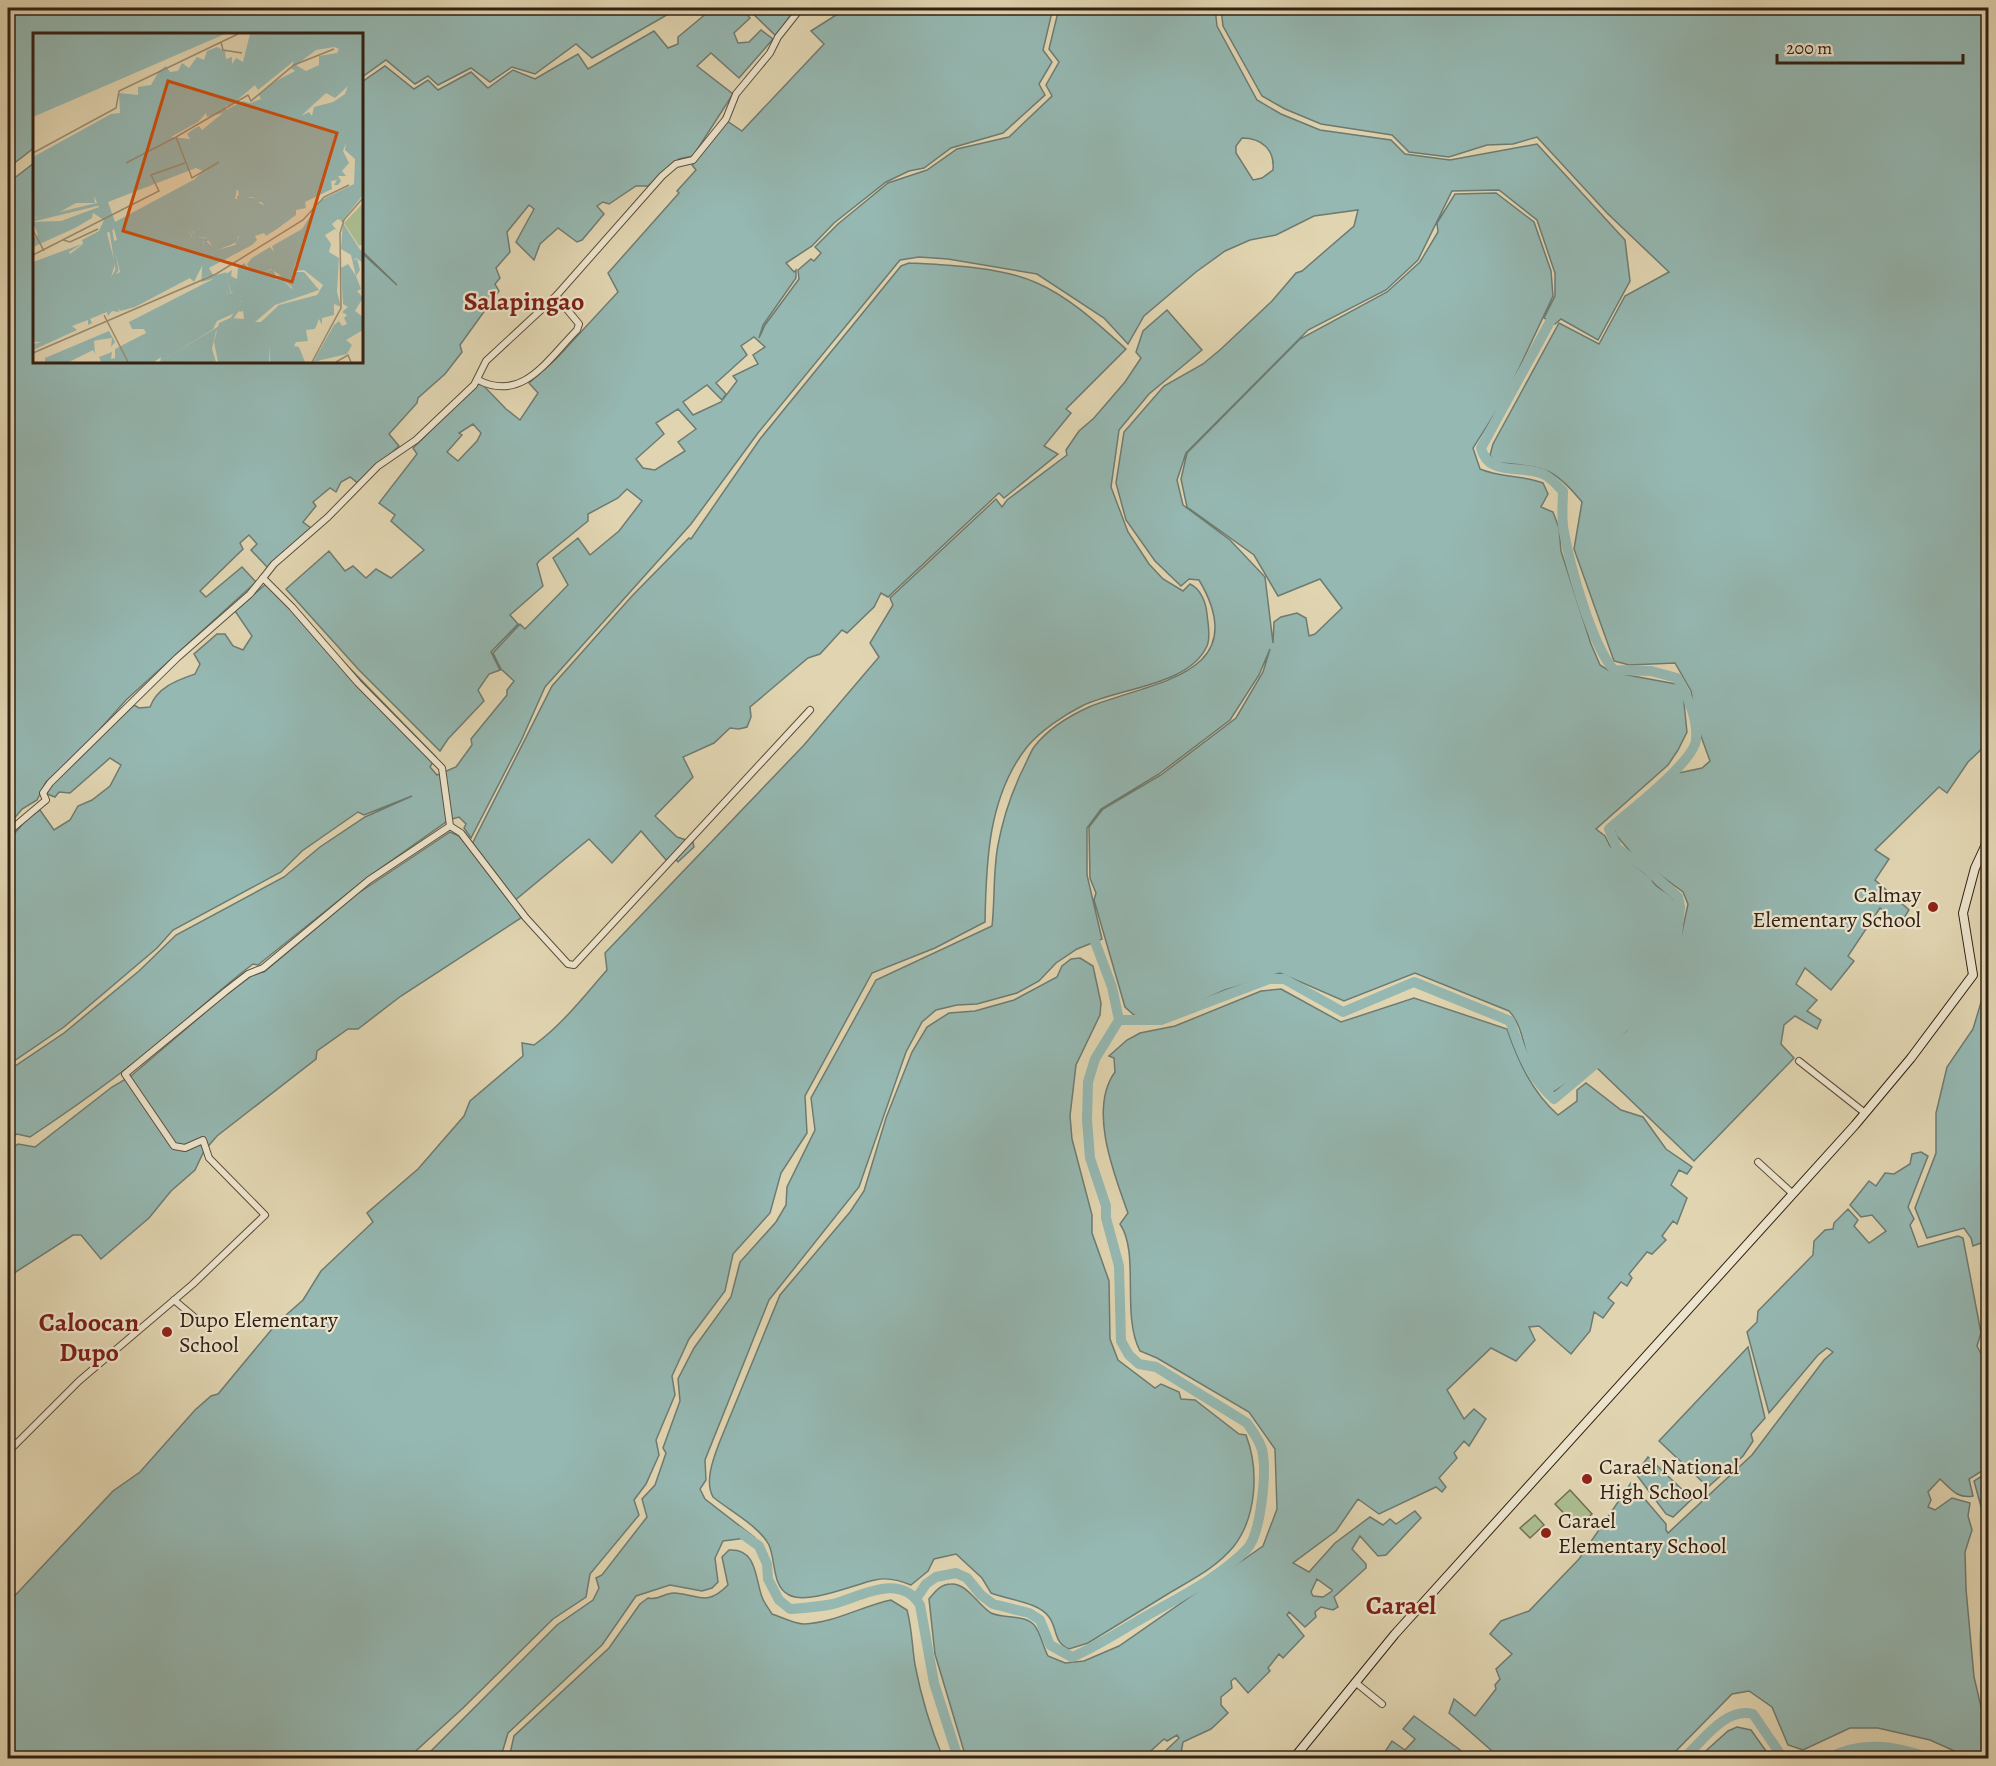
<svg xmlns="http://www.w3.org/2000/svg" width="1996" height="1766" viewBox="0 0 1996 1766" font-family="Alegreya,serif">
<rect width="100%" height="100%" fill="#e1d5b1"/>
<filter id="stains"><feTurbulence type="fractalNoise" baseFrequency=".00333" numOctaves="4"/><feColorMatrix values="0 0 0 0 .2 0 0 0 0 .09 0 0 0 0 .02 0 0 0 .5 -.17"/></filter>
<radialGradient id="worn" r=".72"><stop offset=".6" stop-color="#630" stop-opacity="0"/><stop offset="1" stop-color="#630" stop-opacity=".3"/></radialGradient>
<!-- green -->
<g fill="#acbe91" stroke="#706f52" stroke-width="1.5">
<polygon points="1570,1490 1592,1514 1577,1527 1555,1504"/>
<polygon points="1535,1515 1544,1525 1530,1538 1520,1528"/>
</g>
<!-- water -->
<g fill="#95b8b2" stroke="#6e7b72" stroke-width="1.5" fill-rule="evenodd">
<polygon points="8,8 679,8 592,58 576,44 535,74 512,67 490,82 471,68 438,85 428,76 415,84 386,60 362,77 362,34 34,34 34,148 8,168"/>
<polygon points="713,8 741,8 750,18 734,33 738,43 749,42 761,30 773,39 739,78 711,53 697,66 733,94 693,156 679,159 648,186 636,186 609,204 603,202 597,206 604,214 582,240 577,242 558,228 540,244 534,260 516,242 534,209 529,205 507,232 510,252 496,268 500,278 495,284 499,291 460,345 462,352 445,374 418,398 417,403 389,434 399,446 359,484 350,477 341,482 336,492 330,488 313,502 316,506 303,522 311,528 268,568 251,550 257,544 249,535 240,543 243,549 200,591 206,597 242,567 256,582 126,700 84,747 46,782 37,800 22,809 8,826 8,183 34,163 34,362 362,362 362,253 397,285 362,251 362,82 385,66 414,89 428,80 438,90 471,72 488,88 513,70 535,79 578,54 588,69 654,31 668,48 678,44 678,37"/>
<polygon points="747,8 796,8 776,36"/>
<path d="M847,8H1053L1043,50L1052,62L1039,84L1045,95L1003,133L951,148L924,168L909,171L886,182L834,223L812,246L786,263L794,272L796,270V278L763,325L759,338L765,325L799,279L798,270L811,259L814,261L821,253L815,247L838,224L888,183L927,170L957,149L1009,137L1052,96L1046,85L1059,62L1049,49L1059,8H1215L1217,26L1257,100L1281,114L1320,130L1391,140L1405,154L1450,160L1537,144L1625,240L1630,281L1598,340L1561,319L1555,324L1544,318L1555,296V273L1537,220L1499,190L1452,191L1418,260L1386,290L1308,330L1186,453L1177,480L1183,505L1230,540L1265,577L1273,643L1274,622L1281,617L1297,613L1306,618L1309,636L1315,634L1342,608L1320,579L1278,596L1254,555L1187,507L1181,479L1187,453L1300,339L1387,292L1420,262L1438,232L1437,223L1455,194L1496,193L1534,222L1551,271L1553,296L1506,396L1473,448L1480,469C1501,478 1522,475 1543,483L1548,494L1541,507L1553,512L1559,528L1561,551L1591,644L1600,665L1611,672L1676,684L1683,693L1687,732L1678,750L1668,765L1596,829L1605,836L1610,846L1651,878C1655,890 1671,891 1676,903C1680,913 1675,925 1674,935C1672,952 1670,969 1662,984C1640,1026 1592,1068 1552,1093C1520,1072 1530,1033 1509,1011L1415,973L1344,1001L1280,973L1225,990L1165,1017L1144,1019L1134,1015L1125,1007L1094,900L1096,893L1090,878L1089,827L1103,809L1161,775L1236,718L1263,672L1270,649L1259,675L1230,720L1159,774L1101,809L1087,828V875L1102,939L1077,949L1056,963L1039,981L1017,993L977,1004L957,1005L936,1010L922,1022L906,1052L859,1187L769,1300L705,1460L706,1480L700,1489L705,1499L754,1537L723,1541L715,1558L718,1582L712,1588L702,1591L670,1585L636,1596L602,1645L508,1733L502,1753L496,1758H424L557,1625L593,1600L599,1588L596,1578L602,1575L647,1517L642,1499L655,1485L666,1453L663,1448L680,1401L678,1379L694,1348L731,1297L740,1262L776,1222L786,1205L787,1187L815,1130L811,1098L876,980L992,926C995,900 993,871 998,845C1003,818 1012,791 1024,767C1027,761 1030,753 1034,747C1047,730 1069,716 1089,707C1149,682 1256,676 1199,580L1189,579L1181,586L1155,561L1126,520L1116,483L1124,432L1164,386L1203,364L1221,349L1272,301L1296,273L1302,271L1354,226L1358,210L1314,216L1276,235L1250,240L1225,251L1196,272L1144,316L1128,344L1104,318L1037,274L948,259L919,257L900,260L758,433L691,524L545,687L521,741L471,838L464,828L466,824L459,817L449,820L368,877L258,965L253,964C229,982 208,1001 186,1020C137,1063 84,1101 30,1137L17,1134L8,1139V1071L64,1033L139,971L176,935L284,877L320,847L365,817L412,796L364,815L358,812L302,851L281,872L173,930L157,948L64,1027L8,1065V841L27,819L40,810L54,830L70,820L78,806L92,800L110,786L121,765L110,758L70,793L59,792L55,797L47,794L52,783L134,705L139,708L150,707C157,687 178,680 195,674L200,664L194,654L217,634H225L233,646L243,650L252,636L235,611L267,583L436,757L430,767L437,775L456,767L472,745L471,739L507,695V690L514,681L501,669L493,653L520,624L525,629L568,585L553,558L578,538L590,555L619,531L642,501L627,489L618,498L588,514V521L539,561L537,564L543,586L510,615L518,624L491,652L500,670L489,674L478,690L484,701L448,739L440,751L359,670L286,589L329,551L345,571L353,566L366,578L376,569L391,578L424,550L391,521L395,515L379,503L417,454L413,448L480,382L506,409L520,420L538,393L529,383L556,359L618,292L608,273L679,193L677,191L696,170L692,165L695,161L727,121L742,131L824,44L811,31ZM1242,138C1262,138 1275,150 1273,170L1262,178L1253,180L1236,153V146ZM754,337L765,347L753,355L758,364L733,376L737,381L721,402L693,415L683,402L707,385L722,400L726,394L716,383L747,355L741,346ZM678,409L696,429L678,442L685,451L655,470L643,468L636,459L664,434L656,423ZM473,424L481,433L477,441L458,461L447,452L462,435L459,433Z"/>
<path d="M1221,8H1988V736L1986,739L1988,743L1968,762L1947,793L1939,787L1875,850L1889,859L1875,880L1909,910L1899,926L1880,908L1848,956L1854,961L1831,990L1805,968L1796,984L1817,1000L1807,1011L1821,1020L1817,1029L1795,1016L1784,1025L1781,1044L1794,1058L1694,1161L1595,1066L1635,1034L1669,978L1675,965L1688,904L1683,892L1633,855L1616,835L1614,829L1674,774L1702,768L1710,761L1697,725L1691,691L1675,663L1629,665L1614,661L1574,549L1582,502C1550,463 1542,468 1494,462L1490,455L1493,444L1559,323L1599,344L1625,296L1669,272L1607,213L1537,137L1513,144L1487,145L1449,157L1409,152L1392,135L1321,124L1285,109L1262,96L1223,26Z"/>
<path d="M909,263C947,265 1003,267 1037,283C1071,298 1099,325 1126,349L1066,409L1071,413L1044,446L1058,454L1004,498L999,493L888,597L881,593L874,607L847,633L842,630L820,654L808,658L750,707L751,717L747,727L739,729L730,728L714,743L683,757L693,777L655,816L677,837L693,842L694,847L678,862L673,856L667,861L641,831L612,863L589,839L513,902L521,918L401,996L358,1029H348L317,1051L316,1059L217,1136L204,1151L195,1170L171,1191L149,1218L101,1259L81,1235H73L8,1277V1152L18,1144L35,1147L112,1087L131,1076L250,974L264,972L357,894L450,832L459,836L470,848L552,686L632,596L689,538L691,539L760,439L901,266Z"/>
<path d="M1167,310L1202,350L1149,394L1119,430L1111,487L1128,532L1149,564L1163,579L1183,591L1190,584C1201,589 1206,603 1207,614C1208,624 1211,637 1207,646C1189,686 1118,688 1082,706C1064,715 1040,731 1027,747C988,796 986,863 985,922L935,948L872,973L805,1096L807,1133L781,1173L770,1213L733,1254L725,1291L689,1339L672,1376L675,1395L656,1440L659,1455L646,1484L634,1500L639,1515L590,1574L586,1597L553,1619L463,1708L408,1758H8V1603L113,1491L140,1472L195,1410L211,1396L218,1394L277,1323L303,1300L321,1271L373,1222L367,1213L418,1169L464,1116L470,1101L523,1056L522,1043L534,1045C562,1025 584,996 607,970L605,953L804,745L879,657L870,643L893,605L890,598L996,499L1002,507L1007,500L1067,455L1066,450L1079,431L1094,418L1125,382L1141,358L1136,352L1143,331Z"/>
<path d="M1080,958L1093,966L1101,1003L1100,1015L1076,1065L1070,1116L1072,1139L1092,1215V1233L1109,1281L1110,1339L1118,1360L1155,1388L1161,1384L1179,1392L1181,1399L1195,1400L1239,1434L1246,1435C1259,1469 1257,1516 1234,1546C1217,1567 1193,1579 1171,1592C1143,1609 1116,1626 1088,1643L1069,1649C1053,1642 1058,1629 1049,1617C1039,1602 1008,1600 991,1593L982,1578L956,1554L934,1559L928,1571L911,1585C899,1580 887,1577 875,1580C855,1584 808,1605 789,1595C772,1587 776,1561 769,1545C759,1526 730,1511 713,1497C704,1481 714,1457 720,1441L780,1295L850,1212L864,1191L886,1118L912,1052L927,1027L949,1013L975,1011L1014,1000L1057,977L1062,966L1071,959Z"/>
<polygon points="1988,979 1988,1251 1981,1243 1973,1246 1971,1238 1964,1228 1927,1238 1915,1208 1936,1153 1936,1113 1947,1067 1973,1029"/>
<path d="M1281,989L1341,1022L1414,998L1507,1029C1518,1061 1532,1092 1558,1115L1577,1101V1090L1586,1083L1621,1110L1643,1117L1666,1149L1692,1167L1687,1174L1679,1170L1671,1185L1687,1198L1677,1224L1673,1221L1662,1236L1666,1240L1652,1254L1647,1252L1629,1274L1632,1278L1627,1286L1621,1282L1608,1298L1614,1303L1603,1318L1594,1312L1590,1331L1571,1354L1539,1326L1529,1327L1535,1340L1516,1361L1491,1348L1447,1390L1464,1419L1474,1409L1486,1419L1469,1446L1464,1441L1454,1453L1457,1458L1439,1478L1446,1487L1442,1492L1436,1487L1379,1514L1358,1499L1336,1531L1293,1563L1309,1572L1335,1543L1370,1517L1383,1525L1390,1519L1396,1524L1415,1511L1421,1518L1386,1555L1378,1556L1360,1536L1352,1549L1366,1564V1568L1334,1597L1338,1607L1333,1610L1321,1607L1315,1612L1316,1617L1305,1627L1289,1612L1287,1615L1304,1636L1283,1658L1279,1654L1268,1668L1270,1671L1248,1693L1235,1678L1231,1681L1232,1688L1221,1697V1705L1228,1713L1211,1729L1183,1742L1180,1758H1158L1179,1738L1177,1735L1167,1741L1164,1739L1143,1758H966L935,1654L929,1599C935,1592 940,1584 951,1584C967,1583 978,1605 991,1613C1004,1619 1026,1614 1035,1626C1041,1634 1043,1647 1048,1656L1065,1663L1084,1661L1119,1646L1263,1546L1277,1509L1275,1449L1249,1412L1157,1358L1140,1351C1121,1315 1140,1253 1120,1224L1128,1213C1114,1174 1088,1109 1115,1072L1114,1058L1109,1056L1127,1040L1140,1033L1175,1026L1261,991ZM1317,1579L1332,1590V1591L1323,1597L1313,1596L1311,1592Z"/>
<path d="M1921,1152L1928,1156L1908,1207L1914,1219L1910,1225L1918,1247L1958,1236L1963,1238L1981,1333L1977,1346L1988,1367V1467L1969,1479L1973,1496C1957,1499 1951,1489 1940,1479L1928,1492L1931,1500L1928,1507L1935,1510L1952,1498L1970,1503L1968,1516L1972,1530L1965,1552L1966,1589L1974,1677L1982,1711L1988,1725V1758H1970L1930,1740L1878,1728H1850L1803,1750L1788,1745L1772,1707L1749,1691L1732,1694L1669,1758H1500L1449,1713L1454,1699L1475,1716L1496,1689L1495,1685L1500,1679L1496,1669L1512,1654L1490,1634L1501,1621L1529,1611L1579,1559L1631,1483L1666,1524V1530L1668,1533L1752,1455L1824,1360L1833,1352L1827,1348L1818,1355L1769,1413L1747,1332L1757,1322L1758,1311L1813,1255L1814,1241L1825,1230L1833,1229L1834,1223L1848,1209L1858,1220L1854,1226L1869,1243L1886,1231L1872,1215L1861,1217L1850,1205L1869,1181L1876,1186L1885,1173L1894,1174L1910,1164L1912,1154Z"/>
<polygon points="1988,1274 1988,1321 1981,1282"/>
<polygon points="1748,1347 1765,1418 1751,1434 1753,1441 1743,1456 1708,1487 1659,1441"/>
<polygon points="1648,1457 1692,1499 1673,1517 1666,1514 1636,1474"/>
<polygon points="1988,1472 1988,1532 1974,1481"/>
<path d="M729,1550C757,1548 755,1578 762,1597C764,1603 769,1609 772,1614C782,1617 794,1624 804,1624C834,1623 862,1606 891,1600L907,1610C912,1628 912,1646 915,1665C921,1696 931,1729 943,1758H509L514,1736L609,1648L640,1604L648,1598C659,1601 665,1592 675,1593C700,1595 706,1607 728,1585L722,1557Z"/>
<polygon points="1414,1716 1471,1758 1381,1758 1392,1741 1405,1750 1415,1739 1403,1729"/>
<polygon points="1737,1727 1751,1730 1771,1758 1698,1758 1728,1731"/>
</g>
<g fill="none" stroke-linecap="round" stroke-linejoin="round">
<!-- river -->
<g stroke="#95b8b2" stroke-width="10">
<path d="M1119,1020H1161L1269,979H1284L1343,1012L1414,982L1510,1021C1520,1050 1530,1078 1554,1099L1630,1035L1664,985L1675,956L1680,907L1678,897L1647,869L1617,848L1609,829C1627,813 1694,762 1696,740C1698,719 1687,695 1677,678L1651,671L1614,670C1592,646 1570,566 1564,532C1561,519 1563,504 1563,491C1558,486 1552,479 1545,475C1525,464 1488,478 1481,448L1557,309"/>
<path d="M738,1531L759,1546L767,1564L768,1579L779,1600L790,1609C804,1608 819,1607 833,1604C860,1597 900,1572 920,1605L934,1683L958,1758"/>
<path d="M916,1599L926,1584L936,1577L956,1573L967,1578L981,1595L993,1604L1029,1613L1040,1620L1050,1645L1072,1657C1094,1648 1115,1634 1136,1622C1173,1600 1217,1580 1247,1549C1261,1534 1266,1475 1263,1455C1262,1443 1253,1432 1247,1423L1156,1367L1139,1364L1129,1355L1121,1341L1119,1266L1106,1218V1206L1090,1158L1087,1120L1088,1082L1095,1059L1119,1020L1112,987L1091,931"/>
<path d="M1988,1609C1983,1632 1982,1653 1988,1676"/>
<path d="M1684,1758C1703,1741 1725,1707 1753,1714L1783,1758"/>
<path d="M1829,1758C1861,1740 1896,1746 1929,1758"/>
</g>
<!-- street casing -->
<g stroke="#5e4d3a" stroke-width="8">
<g id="street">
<path d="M478,380C523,403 548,359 577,330L579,324L556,296"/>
<polyline points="263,578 274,564 328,517 378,466 416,440 474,385 486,361 556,296 662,176 676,164 693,160 726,119 736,94 770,53 778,37 801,8"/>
<polyline points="450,826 461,833 526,918 568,964 574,965 810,710"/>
<polyline points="8,832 46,800 43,793 50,783 177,658 250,594 263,578 292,607 358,683 442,768 450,826"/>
<polyline points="1799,1061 1865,1113"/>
<polyline points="1758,1162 1793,1194"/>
<polyline points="174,1300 199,1321"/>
<polyline points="8,1452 79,1381 193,1284 265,1215 209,1158 203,1140 185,1148 174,1146 125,1074 226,991 248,974 263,968 369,880 450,826"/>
<polyline points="1355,1682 1382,1704"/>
</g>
</g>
<!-- secondary casing -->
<g stroke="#332013" stroke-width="10">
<polyline id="secondary" points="1294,1758 1395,1634 1855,1125 1911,1058 1973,975 1963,913 1975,868 1988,840"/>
</g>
<!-- street -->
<use href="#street" stroke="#ece4cc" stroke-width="6"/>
<!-- secondary -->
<use href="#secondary" stroke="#ece4cc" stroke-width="8"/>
</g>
<!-- markers -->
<g fill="#8f2418" stroke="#ece4cc" stroke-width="2">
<circle cx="1933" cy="907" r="6"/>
<circle cx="167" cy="1332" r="6"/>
<circle cx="1587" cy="1479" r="6"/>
<circle cx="1546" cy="1533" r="6"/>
</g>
<g text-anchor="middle" stroke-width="4.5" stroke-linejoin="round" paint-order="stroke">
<!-- poi labels -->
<g font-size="22" fill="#332013" stroke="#ece4cc" text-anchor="start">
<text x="1921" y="902" text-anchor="end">Calmay<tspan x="1921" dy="25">Elementary School</tspan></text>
<text x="179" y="1327">Dupo Elementary<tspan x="179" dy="25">School</tspan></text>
<text x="1599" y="1474">Carael National<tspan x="1599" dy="25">High School</tspan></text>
<text x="1558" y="1528">Carael<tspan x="1558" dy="25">Elementary School</tspan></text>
</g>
<!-- quarter labels -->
<g font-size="26" font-weight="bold" fill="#7a1f14" stroke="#ece4cc">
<text x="524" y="310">Salapingao</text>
<text x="89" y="1331">Caloocan<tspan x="89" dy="30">Dupo</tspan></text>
<text x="1401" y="1614">Carael</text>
</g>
</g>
<!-- overview -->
<g transform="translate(33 33)">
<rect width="330" height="330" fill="#e1d5b1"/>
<path d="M330,170V211L326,213L311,190Z" fill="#acbe91"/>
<path d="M0,1H192L0,84ZM217,1H330V162L309,188L305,186L299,191L305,199L302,196L292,202L298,211L296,219L306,225L304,259L308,274L301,271V282L289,285V292L286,286L282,296L273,297L275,308L263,309L261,313L266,314L272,329H237V312L236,329H185L181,309L186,290L197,285L211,286L210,278L206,279L209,268H203L200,262L206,253L218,257L216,243L224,245L238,239L242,247L249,246L259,256L262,239H271L286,257L242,272L222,289H228L246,272L284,262L290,252L271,237L262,238L264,226L259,241L260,251L238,236L223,243L215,240L216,255L207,251L198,260L193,241L199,237L198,243L204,246L205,235L211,230L217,237L214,231L219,225L237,214L241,219L239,213L269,196L288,167L321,151L322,126L312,117L313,110L310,118L316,130L309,138L313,143H305L308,148L305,152H301L304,147L298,148L299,156L272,169L273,175L263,177V182L244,196L233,203L231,200L222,203L224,207L219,212L176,235L180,242L170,245L169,241L172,228L173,208L184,217L202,212L206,204L197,191L202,166L218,165L237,176L230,167L218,164H206L205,157H202L195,190L204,204L198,212L183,215L176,205L162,204L160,198H156L159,205L170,208V231L161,249L157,245L102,274L87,278L85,275L86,279L79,278L75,283L74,279L57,286L59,290L55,292V287L39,293L44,297L0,317V311L9,309H0V288L3,291L14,285L4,289L0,284V229L49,211L36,219L37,221L50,211L49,207L66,198L71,187L60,180L59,185L42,195L0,214V205L5,202L0,189L28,188L66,174L61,163L62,170H43L23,181L0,185V124L78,81L87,80L86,60L105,62V54L118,52L126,38L133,33L137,39L145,38L149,30L156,35L164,24L171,27L174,18L184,14L192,18L193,26L199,24V31L203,25L210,29ZM301,14L306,16L304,20L286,23V32L273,38L263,32L283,17ZM261,28L258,35L262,38L243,48L226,62L228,66L217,70L210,68L193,77V72L196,74L222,52L225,57ZM315,53L312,61L300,69L281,74L279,83L276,79L268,83L293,60L302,65ZM173,80L174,84L190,80L169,97L166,93L159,97L154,101L157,106L138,104L165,89ZM163,135L170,138L162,146L82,189L75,169ZM81,196L84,207L80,208L87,239L78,244L82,231L74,200ZM310,190L328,218L330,211V230L323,225L320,227L324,226L327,237L323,243L328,256L324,258L330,265L322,278L330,284V297L313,307L319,312L314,321L280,329L301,292L306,288L309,293L314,291L311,285L314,282L309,279L315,274L310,271L308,235L315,231L323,243L318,222L308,216ZM188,242L193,244L194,261L208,270L202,280L184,288L180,296L127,329L128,324L121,329H68L66,324L79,319L78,326L82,325V316L113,300L111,296H99L96,289ZM76,298L82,309L78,314L79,305L65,307L61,308L62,321L60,317L36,329H12V325ZM183,298L179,316L183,329H130Z" fill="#95b8b2" fill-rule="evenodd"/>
<path fill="none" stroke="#95b8b2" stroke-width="3" d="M204,164L230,168L238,181L251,175L254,168L250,160L260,151L254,146L255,130L249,125L261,113M0,187L66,171M77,192L84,237L78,247M156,194L161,205L172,207L170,247L192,241L196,261L209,271L197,288M172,207L176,206L183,216L203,208L204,201L196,191L203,153M199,262L206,252L217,256L216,241L223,244L239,238L242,245L249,244L260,253L261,238L265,234M0,286L3,290L16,286M129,329L189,293"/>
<path fill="none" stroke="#9b8d72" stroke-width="1.5" d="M188,9L190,17L209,20M143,104L215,62L218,68L261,32L301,16M0,120L83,75L86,58L205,1M93,130L143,104L159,145L186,129M309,189L330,165M0,197L11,218M30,207L37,209L65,196M0,222L126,158L118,142L152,130M71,282L95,329M0,320L183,241L270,187L291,164L316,152M279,329L308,275L307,200L311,187M303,329L315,322L318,329"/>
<path fill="#cd500d" fill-opacity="0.15" stroke="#cd500d" stroke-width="3" d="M135,48L304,100L259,249L90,198Z"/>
<rect width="330" height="330" fill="none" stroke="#332013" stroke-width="3"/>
</g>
<!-- margin -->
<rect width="1996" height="1766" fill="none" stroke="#e1d5b1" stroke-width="30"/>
<rect x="9" y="9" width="1978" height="1748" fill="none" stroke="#332013" stroke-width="3"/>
<rect x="15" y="15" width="1966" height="1736" fill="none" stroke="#332013" stroke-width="1.5"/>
<!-- scale -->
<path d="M1777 54v9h186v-9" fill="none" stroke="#332013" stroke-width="3"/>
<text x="1786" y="54" font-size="18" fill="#332013" stroke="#ece4cc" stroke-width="4.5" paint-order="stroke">200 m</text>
<rect width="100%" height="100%" filter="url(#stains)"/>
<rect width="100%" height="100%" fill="url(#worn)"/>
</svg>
